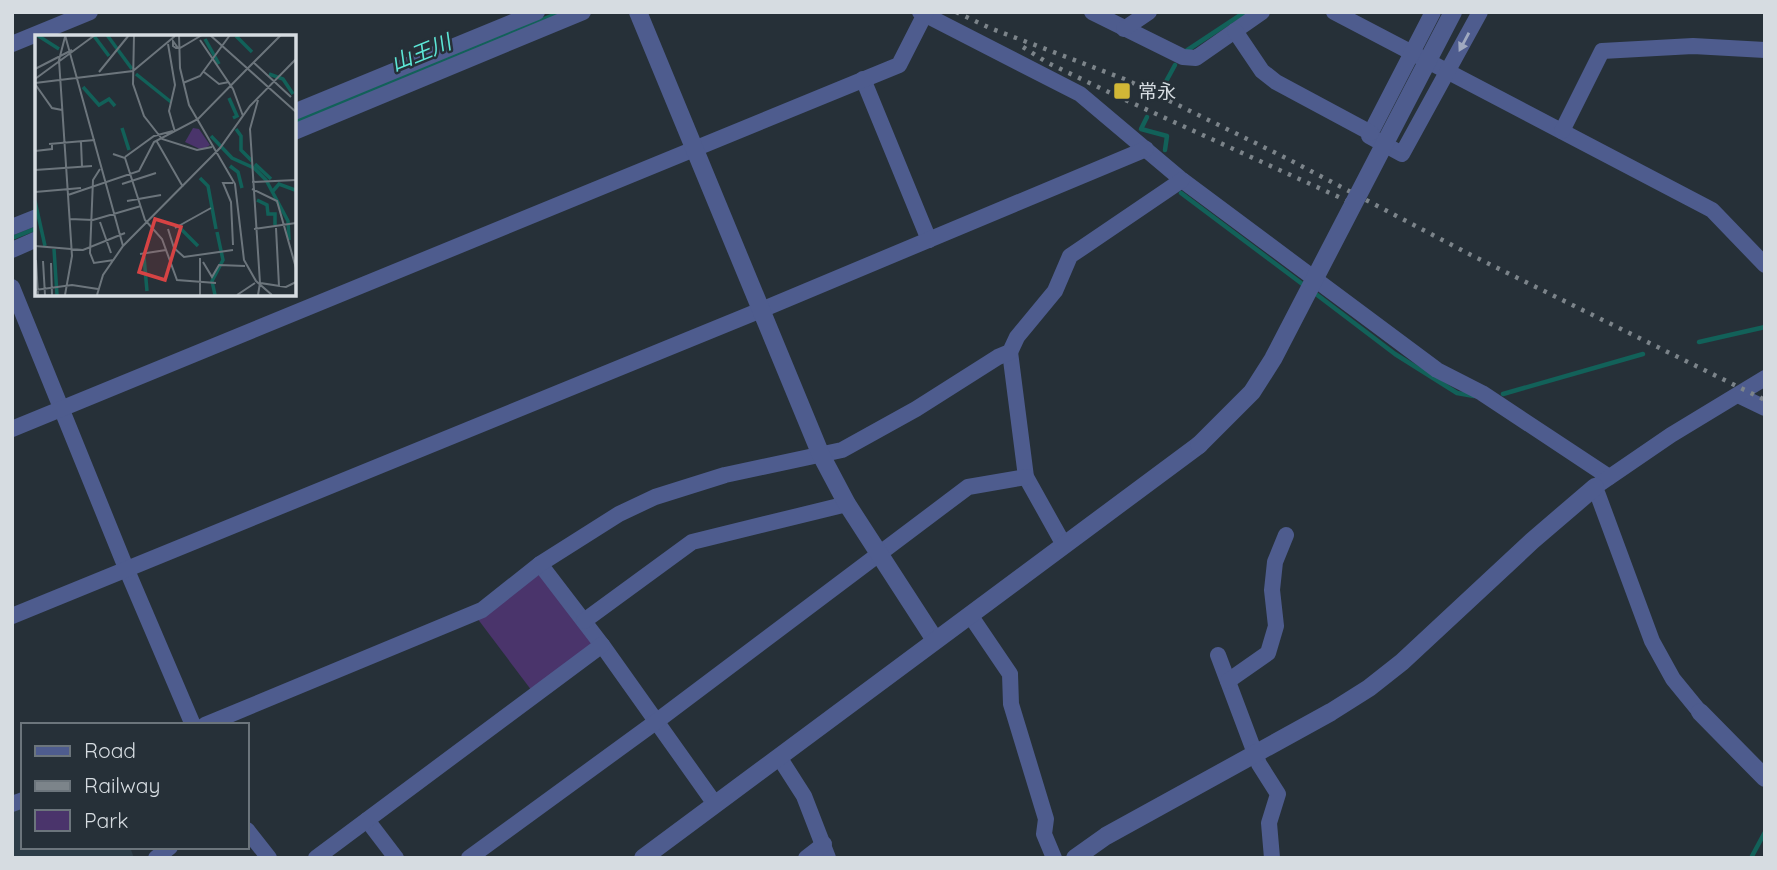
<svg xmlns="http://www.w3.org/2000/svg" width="1777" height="870" viewBox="0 0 1777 870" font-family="Quicksand,'Noto Sans JP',sans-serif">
<rect width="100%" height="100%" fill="#263038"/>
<!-- built -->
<polygon fill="#2d3d48" points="23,808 23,847 130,847 134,858 12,858 12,812"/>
<!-- green -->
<polygon fill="#4a346b" points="540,564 602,645 535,695 474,614"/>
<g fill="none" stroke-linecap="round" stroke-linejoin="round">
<!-- stream -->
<g stroke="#126159" stroke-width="4.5">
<polyline points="1186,51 1245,12"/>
<polyline points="1163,87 1175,65"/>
<polyline points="1147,117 1141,129 1167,136 1165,150"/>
<polyline points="294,122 561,12"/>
<polyline points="1181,193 1305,286"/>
<polyline points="12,238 37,228"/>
<polyline points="1312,291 1395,354 1457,393 1474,396"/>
<polyline points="1699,342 1765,327"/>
<polyline points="1503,394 1643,354"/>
<polyline points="1751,858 1765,832"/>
</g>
<!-- minor -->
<g stroke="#4e5c8e" stroke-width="16">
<polyline points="920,12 1080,94 1182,180 1437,370 1482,393 1609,477"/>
<polyline points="1092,12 1183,57 1196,58 1262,12"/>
<polyline points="1334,12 1712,210 1765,265"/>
<polyline points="1433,12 1369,136 1402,154 1480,12"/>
<polyline points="1124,29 1149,12"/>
<polyline points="1235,31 1262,71 1276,82 1371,133"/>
<polyline points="12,44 90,12"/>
<polyline points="863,79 929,240"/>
<polyline points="294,112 537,12"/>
<polyline points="1562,131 1602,51 1693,46 1765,50"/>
<polyline points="294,132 583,12"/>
<polyline points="12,227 37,217"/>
<polyline points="12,250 37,239"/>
<polyline points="12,287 126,568 193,725"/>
<polyline points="1010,352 1026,477 1064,545"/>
<polyline points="1738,395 1765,408"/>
<polyline points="12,429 899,65 926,12"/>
<polyline points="540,564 602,645 715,804"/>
<polyline points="970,615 1010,674 1011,704 1046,819 1044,834 1054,858"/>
<polyline points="12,616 761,310 1146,149"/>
<polyline points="584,621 692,542 847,504"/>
<polyline points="1218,655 1259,764 1278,794 1269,823 1272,858"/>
<polyline points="1228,681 1268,653 1276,626 1272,590 1275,562 1286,535"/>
<polyline points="1700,712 1673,679 1652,641 1595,487 1671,435 1765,378"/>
<polyline points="205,725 482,610 540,564 619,514 655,497 725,475 842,450 916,409 998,357 1010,352 1017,337 1055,291 1070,256 1182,180"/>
<polyline points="779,757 804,796 828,858"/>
<polyline points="12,804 23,800"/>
<polyline points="367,820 396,858"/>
<polyline points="247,830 269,858"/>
<polyline points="156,858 170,847"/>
<polyline points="316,858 602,645"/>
<polyline points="469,858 657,721 968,487 1026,477"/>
<polyline points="806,858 824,844"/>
</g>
<!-- tertiary -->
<g stroke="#4e5c8e" stroke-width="18">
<polyline points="638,12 821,455 847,504 935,640"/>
<polyline points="1700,712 1765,778"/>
<polyline points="643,858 1199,445"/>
<polyline points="1075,858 1106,836 1331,712 1369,688 1402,662 1532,541 1595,487"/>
</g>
<!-- rail -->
<g stroke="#7c848a" stroke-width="4.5" stroke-dasharray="3.5 7" stroke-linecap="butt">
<polyline points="956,12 990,28 1127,80 1288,159 1471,255 1765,400"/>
<polyline points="1023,47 1048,63 1119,97 1352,203"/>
</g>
<!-- tertiary-bridge -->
<polyline stroke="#4e5c8e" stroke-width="18" points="1199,445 1252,392 1273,359 1453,12"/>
</g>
<!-- one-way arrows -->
<defs><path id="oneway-solid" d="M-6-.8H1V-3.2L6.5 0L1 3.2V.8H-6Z" transform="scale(1.75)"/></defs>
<use fill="#a0a9c0" href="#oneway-solid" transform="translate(1464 42) rotate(118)"/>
<!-- markers -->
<rect fill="#d1b736" stroke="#263038" stroke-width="2.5" x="1113" y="82" width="18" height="18" rx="3.5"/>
<g text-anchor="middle" stroke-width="5" stroke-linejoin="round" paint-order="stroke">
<!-- poi labels -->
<g font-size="19" fill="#d6dce1" stroke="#263038" text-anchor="start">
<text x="1138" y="98">常永</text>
</g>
<!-- water labels -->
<g font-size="21" font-style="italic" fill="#5ce6d6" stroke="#263038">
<text transform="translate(421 53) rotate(-22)" y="7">山王川</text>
</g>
</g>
<!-- overview -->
<g transform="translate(35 35)">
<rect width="261" height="261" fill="#263038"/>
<path d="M158,93L164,94L175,110L167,115L150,107Z" fill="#4a346b"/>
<path fill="none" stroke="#126159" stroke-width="3.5" d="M2,0L24,14M72,0L97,34M59,1L74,21M201,1L217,17M170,4L184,29M101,39L136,67M234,39L248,44L258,59M48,52L64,70L74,64L80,71M194,63L202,81L198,83M87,93L94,115M201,94L206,101V115L217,126M176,101L197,123L219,133L231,145L253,186L254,205M220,129L236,144M195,131L203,137L207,153M165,143L173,151L181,194M238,156L244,149L260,155M222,165L232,170L233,179H240V190M0,166L10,211M145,193L163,211M19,214L22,260M109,222L112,256M180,260L177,246L188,225L182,197"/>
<path fill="none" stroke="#6c757c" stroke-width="2" d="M30,0L88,211M99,0L98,49L109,81L127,104L162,115L177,112M144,0L145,33L154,70L200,149L209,225L221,246L237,260M175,0L261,77M30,2L24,25L33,160M165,5L198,54L208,81M133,9L140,50L134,76L140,97M143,13L138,6V11L141,13H145L167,0M218,27L256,62M0,34L37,15M212,34L246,0M64,37L94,0M169,37L184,49L194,47M0,44L60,0M0,48L98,36L140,1M148,48L165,41L195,0M0,49L17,73L27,75M223,65L215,94L225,248M121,105L148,152M46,107L47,132M14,109L60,105M0,116L17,114V109M78,119L90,123L110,185L127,204L142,245L181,248M90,122L119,101L138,96M65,134L58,145L55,218L59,228L79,225M0,135L57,131M217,147L261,145M198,148H188L196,167L198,210M87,149L121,138M217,154L242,166L261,233M0,157L46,153M92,166L126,160M35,184L58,185L106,171M65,187L76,218M140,193L176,173M241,193L244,251M133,194L139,213L149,222L198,215M219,194L261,188M0,211L48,215L90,198M105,219L131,215M1,225L3,260M8,226L10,260M168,227L177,242L184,230L210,231M16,228L17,260M0,255L37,250L63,254M30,260L37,221L33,160L104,136L119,107L163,84L212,34M62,260L68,240L88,211L185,113L215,71L261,24M165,260V223M202,260L220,248M223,260L225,248L251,252L261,247"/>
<path fill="#d64344" fill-opacity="0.15" stroke="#d64344" stroke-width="3.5" d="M120,184L146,192L130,245L104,237Z"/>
<rect width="261" height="261" fill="none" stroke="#d6dce1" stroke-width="3.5"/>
</g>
<!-- border -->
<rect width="1777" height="870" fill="none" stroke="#d6dce1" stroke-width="28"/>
<!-- legend -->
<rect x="21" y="723" width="228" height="126" fill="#263038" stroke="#6c757c" stroke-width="2"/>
<rect x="35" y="746" width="35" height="10" fill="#4e5c8e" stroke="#6c757c" stroke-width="2"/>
<text x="84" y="758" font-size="21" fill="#d6dce1">Road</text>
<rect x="35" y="781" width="35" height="10" fill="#7c848a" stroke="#6c757c" stroke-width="2"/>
<text x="84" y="793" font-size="21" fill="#d6dce1">Railway</text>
<rect x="35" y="810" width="35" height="21" fill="#4a346b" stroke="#6c757c" stroke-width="2"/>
<text x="84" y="828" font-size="21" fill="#d6dce1">Park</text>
</svg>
